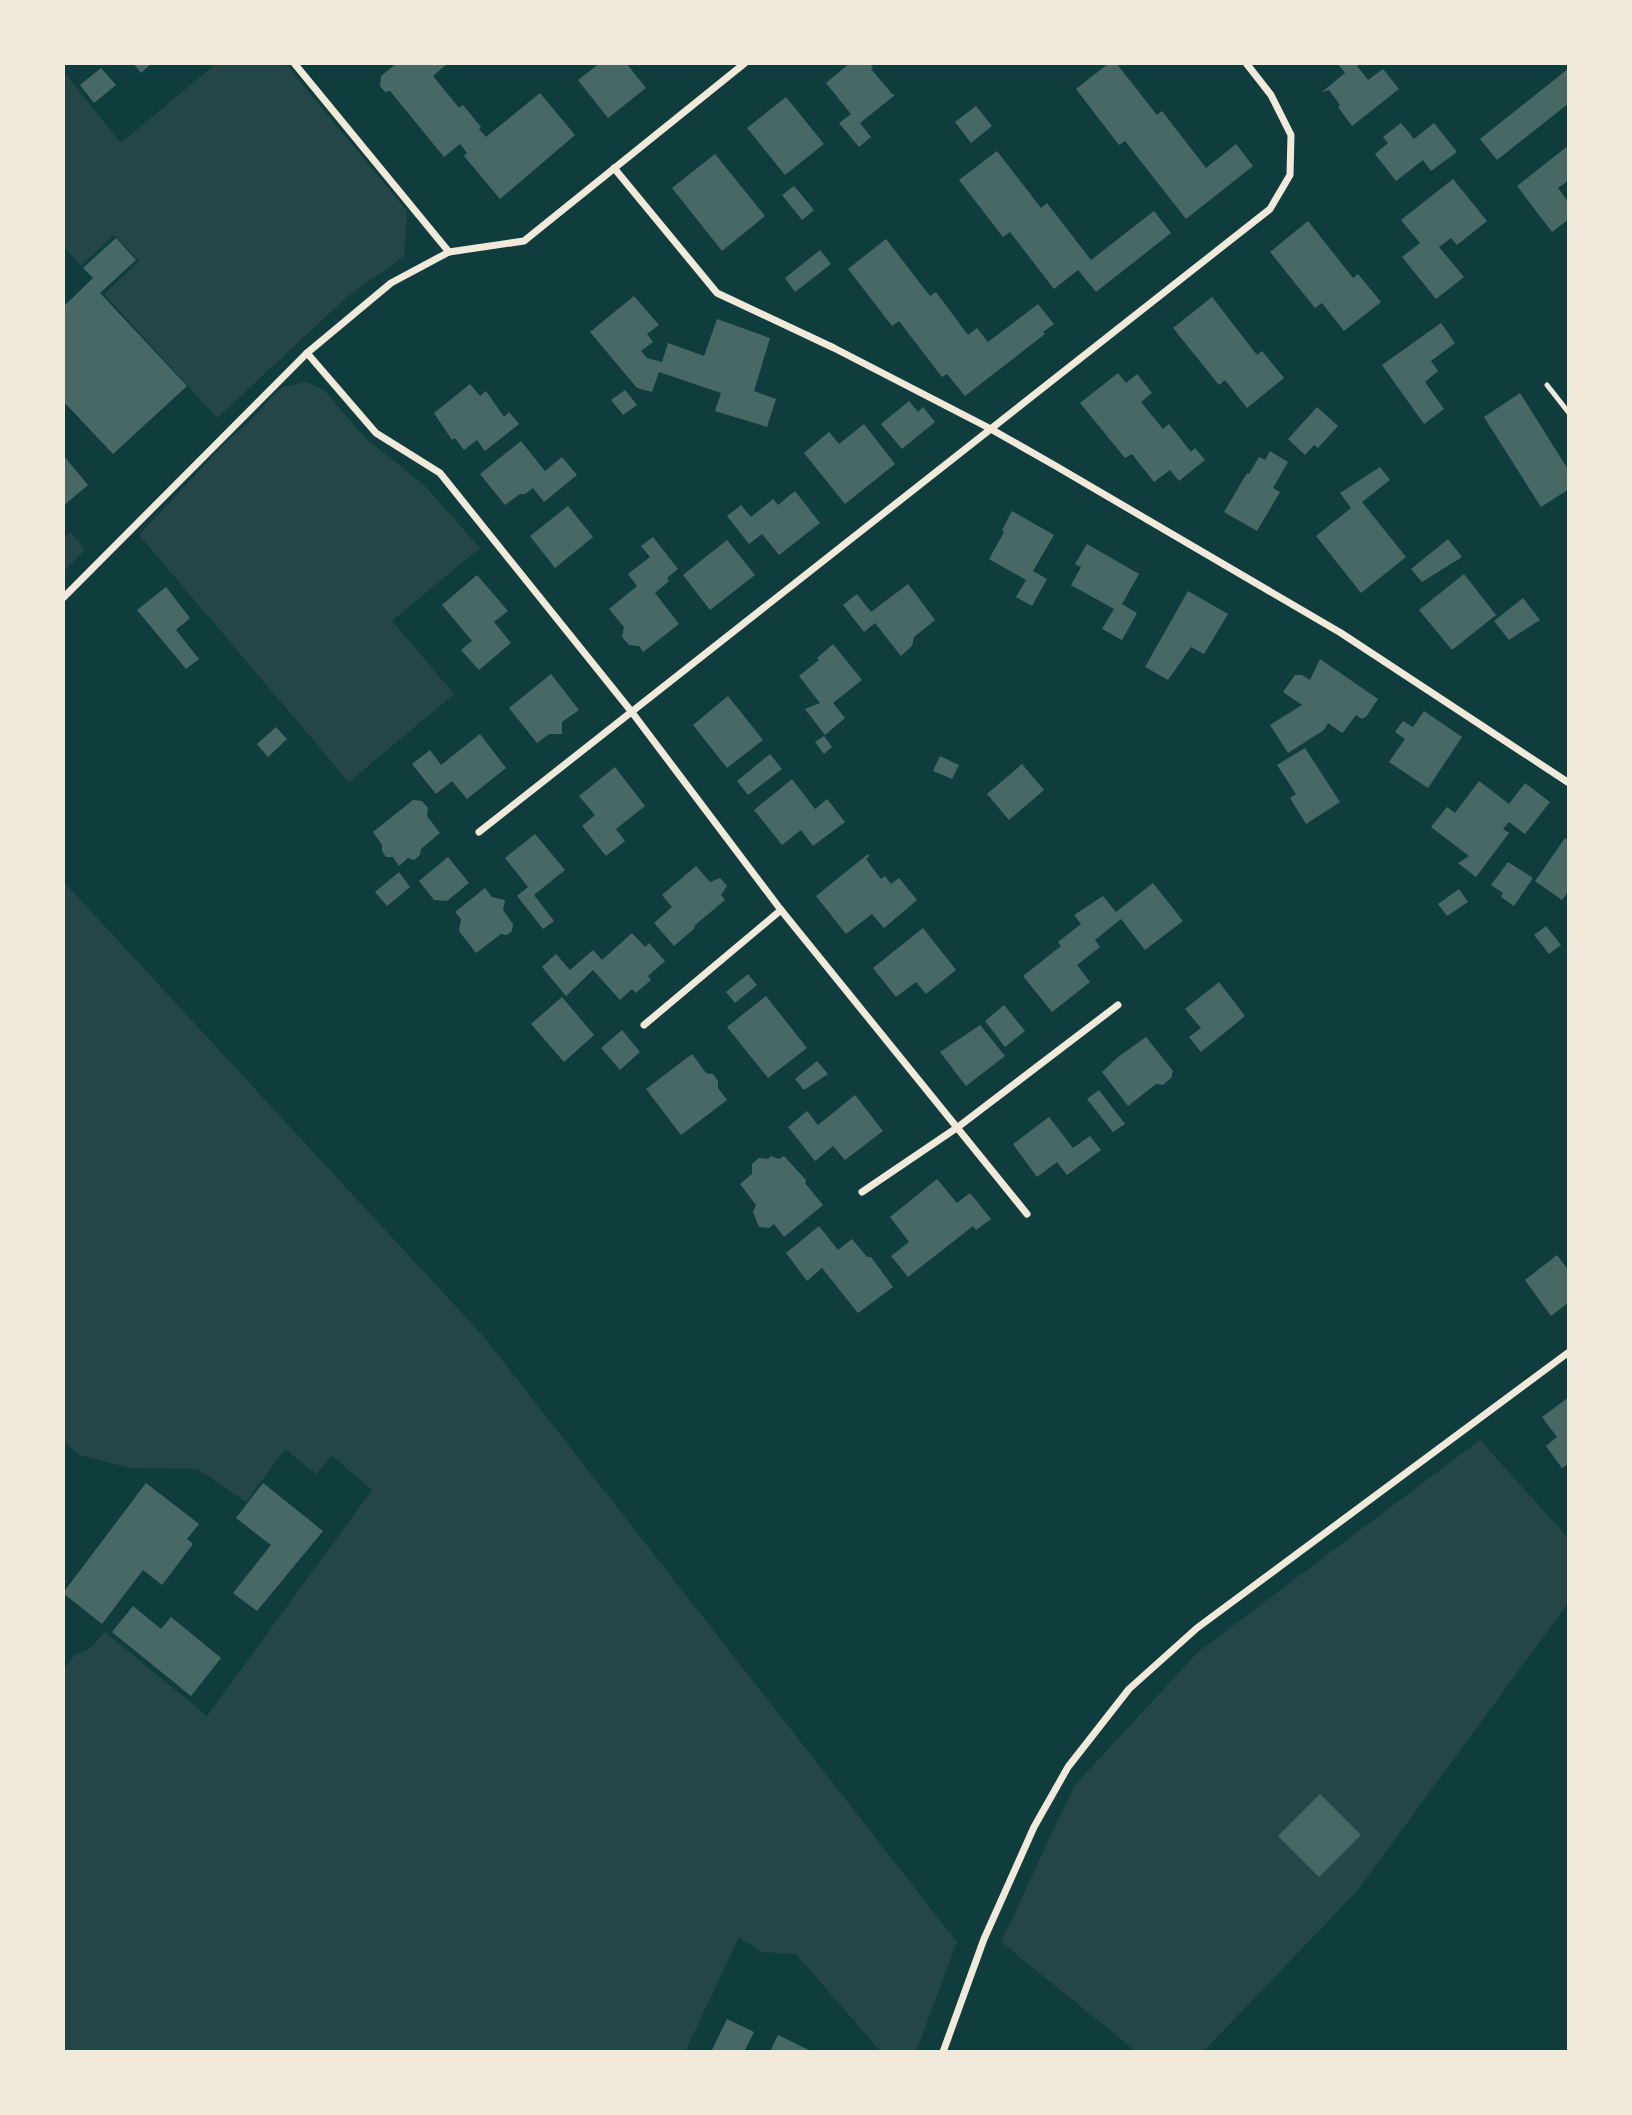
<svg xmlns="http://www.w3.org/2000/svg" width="1632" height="2115" viewBox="0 0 1632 2115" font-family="Roboto,sans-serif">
<rect width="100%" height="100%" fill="#0f3d3e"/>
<!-- green -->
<g fill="#244646">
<polygon points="217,63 285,63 407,211 404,256 348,296 217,418 104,294 139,261 114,235 81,266 63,245 63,71 121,143"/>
<polygon points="306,382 324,390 365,438 424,485 480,548 392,621 454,694 349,782 139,535 225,443 255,416 271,397 283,387"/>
<polygon points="71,532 85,550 63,572 63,538"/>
<polygon points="63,881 484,1337 957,1942 916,2052 881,2052 796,1954 761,1952 739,1937 685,2052 63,2052 63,1670 75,1655 89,1649 105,1632 207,1716 372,1490 332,1456 316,1474 285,1449 246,1502 198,1469 129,1468 80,1455 63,1441"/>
<polygon points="1480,1440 1569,1539 1569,1602 1357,1891 1203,2052 1137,2052 1001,1942 1074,1786 1199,1651"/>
</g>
<!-- building -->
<g fill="#486865">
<polygon points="133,63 152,63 141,73"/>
<polygon points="397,63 448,63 433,76 459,108 463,105 481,127 479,129 486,137 540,93 575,135 500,199 464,156 467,153 460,144 444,157 390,91 385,92 380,86 381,76"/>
<polygon points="600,63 626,63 646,88 608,118 578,80"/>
<polygon points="850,63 869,63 873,68 871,69 892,94 895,95 860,123 871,137 859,147 839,123 851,114 826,83"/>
<polygon points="1109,63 1116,63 1157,115 1162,111 1206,168 1236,144 1253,166 1186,219 1125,141 1119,145 1076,89"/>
<polygon points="1337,63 1361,63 1357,66 1368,80 1383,69 1399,89 1352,126 1338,107 1340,105 1329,90 1322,92 1345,73"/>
<polygon points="101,68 116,85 94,103 80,85"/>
<polygon points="1569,68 1569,103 1497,160 1480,139"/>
<polygon points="786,97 824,144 785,175 747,128"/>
<polygon points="976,106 992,126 971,143 955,122"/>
<polygon points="1401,123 1414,139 1434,123 1457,152 1431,171 1423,160 1396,181 1375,154 1388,143 1383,137"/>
<polygon points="1569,145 1569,180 1558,188 1569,203 1569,219 1552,232 1517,186"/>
<polygon points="997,151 1041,208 1047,203 1091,260 1154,211 1171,233 1096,292 1078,270 1054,289 1010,232 1003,237 959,180"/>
<polygon points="715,154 765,216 722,251 672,188"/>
<polygon points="1453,179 1487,221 1457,245 1451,238 1439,247 1464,277 1436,299 1402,257 1420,243 1401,220"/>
<polygon points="794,186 814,210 802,220 782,195"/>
<polygon points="1308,221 1353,278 1358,274 1381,302 1344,331 1322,303 1315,308 1270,252"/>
<polygon points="116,238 136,260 100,293 187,386 113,454 63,401 63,307 93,278 83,268"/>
<polygon points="886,239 930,296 936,292 968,335 977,328 988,342 1038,304 1054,324 1043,332 1045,334 965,396 947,374 942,377 899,321 892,326 848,269"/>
<polygon points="820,250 831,264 795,292 785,278"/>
<polygon points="634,296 659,325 647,334 653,342 641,351 647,358 662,362 668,343 704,356 717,319 770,338 754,391 776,399 767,427 715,411 721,393 659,372 652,392 637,388 590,332"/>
<polygon points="1212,297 1257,355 1262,351 1284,378 1247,408 1225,380 1219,385 1173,328"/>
<polygon points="1441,323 1455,343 1431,361 1438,371 1425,382 1444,409 1424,424 1382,365"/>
<polygon points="1118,373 1126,383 1137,374 1152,393 1141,402 1163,429 1169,424 1191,452 1195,448 1205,460 1179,481 1170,470 1154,482 1132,454 1125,458 1080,403"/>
<polygon points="470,384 480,396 486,391 504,417 509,412 519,424 485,451 477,440 464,450 455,438 452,440 434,413"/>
<polygon points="625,390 637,405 623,415 611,400"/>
<polygon points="1520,393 1569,471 1569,489 1541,507 1484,417"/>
<polygon points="909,401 918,412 923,407 935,422 902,449 881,424"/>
<polygon points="1317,407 1338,426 1318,448 1314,445 1305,455 1288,439"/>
<polygon points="864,424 895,464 845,504 804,453 829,432 839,444"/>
<polygon points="521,441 545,471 562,457 577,475 544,502 533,488 525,494 520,494 505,505 480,474"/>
<polygon points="1270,451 1288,462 1273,488 1280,492 1257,531 1224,512 1247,473 1249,474 1259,457 1265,460"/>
<polygon points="63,455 88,485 63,506"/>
<polygon points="1380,467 1390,480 1362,502 1406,557 1361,593 1316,536 1351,508 1340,493"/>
<polygon points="795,491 820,523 779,555 762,534 749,544 727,516 741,505 751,517 773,499 778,505"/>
<polygon points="568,506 593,537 555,568 530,536"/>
<polygon points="1012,511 1054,535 1033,571 1047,579 1032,606 1016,597 1026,580 989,559 1004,532 1002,530"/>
<polygon points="653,537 678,569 667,578 669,581 655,593 679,624 643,652 639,646 629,645 622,637 624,627 609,609 637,586 628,574 650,557 641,546"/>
<polygon points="1448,539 1462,557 1422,582 1411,569"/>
<polygon points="727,540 755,575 710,610 683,575"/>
<polygon points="1087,544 1139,574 1122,604 1137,613 1122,640 1102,629 1114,609 1071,585 1081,567 1075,564"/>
<polygon points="1464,574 1496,615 1452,650 1419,610"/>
<polygon points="477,575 508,611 494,622 511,643 479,670 461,650 472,641 442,605"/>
<polygon points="908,584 935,620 914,637 912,646 901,656 875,623 864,632 843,605 857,594 871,612"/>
<polygon points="166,587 190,618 176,630 199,659 186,669 137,610"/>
<polygon points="1188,591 1228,614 1204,654 1191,647 1168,680 1145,667"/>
<polygon points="1523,598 1540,620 1509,640 1494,621"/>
<polygon points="833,644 862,680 833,703 845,718 825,735 805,709 820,703 799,676 819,660 817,658"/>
<polygon points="1320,659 1378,699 1366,717 1362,719 1356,715 1344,731 1342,733 1328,723 1324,730 1288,753 1270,725 1302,705 1283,692 1295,675 1302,675 1310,680"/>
<polygon points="551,674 579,710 562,722 562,734 549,734 537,743 509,708"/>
<polygon points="728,696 763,740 727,768 693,725"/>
<polygon points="1424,711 1462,737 1428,788 1389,762 1405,739 1395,732 1403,721 1413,727"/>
<polygon points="276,727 287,739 268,757 257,744"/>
<polygon points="480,734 506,768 467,799 452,781 436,794 412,764 430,750 441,765"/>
<polygon points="824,736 832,747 824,754 815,742"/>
<polygon points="1305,748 1340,802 1306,824 1290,798 1296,794 1277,765"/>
<polygon points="770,754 782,769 748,795 737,781"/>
<polygon points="940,756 959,765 952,779 933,771"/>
<polygon points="1022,764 1044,790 1009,820 987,794"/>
<polygon points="615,767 645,806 616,829 625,841 606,856 582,826 595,815 579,796"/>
<polygon points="792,779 815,809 827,799 845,822 813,846 801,830 782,845 754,810"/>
<polygon points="1479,781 1509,804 1525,783 1550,802 1525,834 1509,822 1503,829 1509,833 1476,877 1458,863 1469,856 1431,827 1447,807 1455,813"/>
<polygon points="413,800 422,801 428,808 427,816 440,833 421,849 420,855 414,860 408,858 399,866 393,857 386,857 382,851 382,845 373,832"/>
<polygon points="535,834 565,870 534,895 554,921 543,929 517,896 528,887 505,858"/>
<polygon points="1565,838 1569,841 1569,891 1562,900 1535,881"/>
<polygon points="868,854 869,856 866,859 881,879 885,876 891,884 899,878 917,900 884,928 872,914 846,934 816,896"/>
<polygon points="448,857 469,883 447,901 434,900 419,881"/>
<polygon points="1508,862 1533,878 1514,906 1501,897 1503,893 1491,885"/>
<polygon points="696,866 710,882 720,878 727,886 721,895 725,900 694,926 695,928 674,946 654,923 672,907 662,895"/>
<polygon points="399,872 410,887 387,906 375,892"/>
<polygon points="1153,883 1183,921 1145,950 1121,919 1095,940 1100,947 1077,965 1090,982 1052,1012 1023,976 1061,946 1058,942 1081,924 1074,915 1103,896 1116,912"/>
<polygon points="485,888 492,897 505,900 503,910 513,924 512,931 507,935 501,934 476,953 459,931 461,919 455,912"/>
<polygon points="1459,889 1468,902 1447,916 1438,904"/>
<polygon points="1546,926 1561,945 1549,954 1534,935"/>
<polygon points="923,928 956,970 926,994 916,982 896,997 873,968"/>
<polygon points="632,933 645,947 649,943 665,961 648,976 651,980 636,993 632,989 620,1000 593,970 566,996 542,967 556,954 570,970 593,950 602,960"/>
<polygon points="748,974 757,985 735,1003 726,992"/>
<polygon points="1219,982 1245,1016 1201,1052 1189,1037 1201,1028 1185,1009"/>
<polygon points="766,996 807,1048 768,1078 727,1027"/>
<polygon points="562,997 594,1035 564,1062 531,1024"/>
<polygon points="1004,1005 1025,1031 1005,1047 985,1021"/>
<polygon points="980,1025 1005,1056 966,1086 940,1052"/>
<polygon points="622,1030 640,1052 620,1070 601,1048"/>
<polygon points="1146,1037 1173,1071 1171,1078 1163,1085 1156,1084 1128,1106 1102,1072 1118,1057"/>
<polygon points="692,1054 706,1073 713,1074 718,1081 718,1088 727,1100 681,1135 646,1089"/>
<polygon points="817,1061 828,1074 804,1090 795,1079"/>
<polygon points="1099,1090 1125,1124 1113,1132 1087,1099"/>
<polygon points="855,1095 883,1131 845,1160 833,1146 815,1161 788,1127 807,1111 818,1125"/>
<polygon points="1049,1117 1073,1148 1090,1136 1101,1150 1067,1175 1057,1162 1037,1177 1013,1144"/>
<polygon points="771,1156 779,1159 784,1156 806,1180 805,1183 823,1205 784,1237 774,1224 769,1228 759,1227 753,1212 756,1205 740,1184 752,1174 752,1164 759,1158 768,1159"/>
<polygon points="937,1179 957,1203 970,1193 991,1219 976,1230 973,1226 908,1277 891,1256 909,1242 890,1217"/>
<polygon points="819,1226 838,1250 852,1239 867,1257 871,1257 893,1287 858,1313 822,1268 807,1281 786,1253"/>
<polygon points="1557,1255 1569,1271 1569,1302 1551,1316 1525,1280"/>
<polygon points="1569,1397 1569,1463 1562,1468 1546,1446 1557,1437 1542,1417"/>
<polygon points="146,1483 199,1524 187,1539 193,1544 162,1585 143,1570 102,1624 63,1593"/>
<polygon points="263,1483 323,1531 257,1611 233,1593 271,1545 236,1518"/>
<polygon points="133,1606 161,1629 171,1617 221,1658 191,1696 112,1632"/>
<polygon points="1320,1794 1361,1835 1319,1877 1278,1836"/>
<polygon points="727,2019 754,2032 744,2052 711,2052"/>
<polygon points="778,2035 813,2052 770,2052"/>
</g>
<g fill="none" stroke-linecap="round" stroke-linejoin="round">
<!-- service -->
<polyline stroke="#f1e9da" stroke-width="5" points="1547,385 1569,413"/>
<!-- minor -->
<g stroke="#f1e9da" stroke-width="7">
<polyline points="294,63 449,252"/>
<polyline points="614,168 717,293 834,348 989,428 1054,465 1341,633 1569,783"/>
<polyline points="307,353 376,433 440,473 631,711 781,910 1027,1214"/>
<polyline points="63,598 307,353 391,283 449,252 524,241 745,63"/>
<polyline points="479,832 1270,209 1290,175 1291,135 1271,95 1246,63"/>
<polyline points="644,1025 781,910"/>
<polyline points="862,1192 958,1127 1118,1005"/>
<polyline points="943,2052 984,1939 1034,1827 1068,1767 1129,1689 1197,1628 1569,1352"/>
</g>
</g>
<!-- border -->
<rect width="1632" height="2115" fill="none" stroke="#f1e9da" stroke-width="130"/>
</svg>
